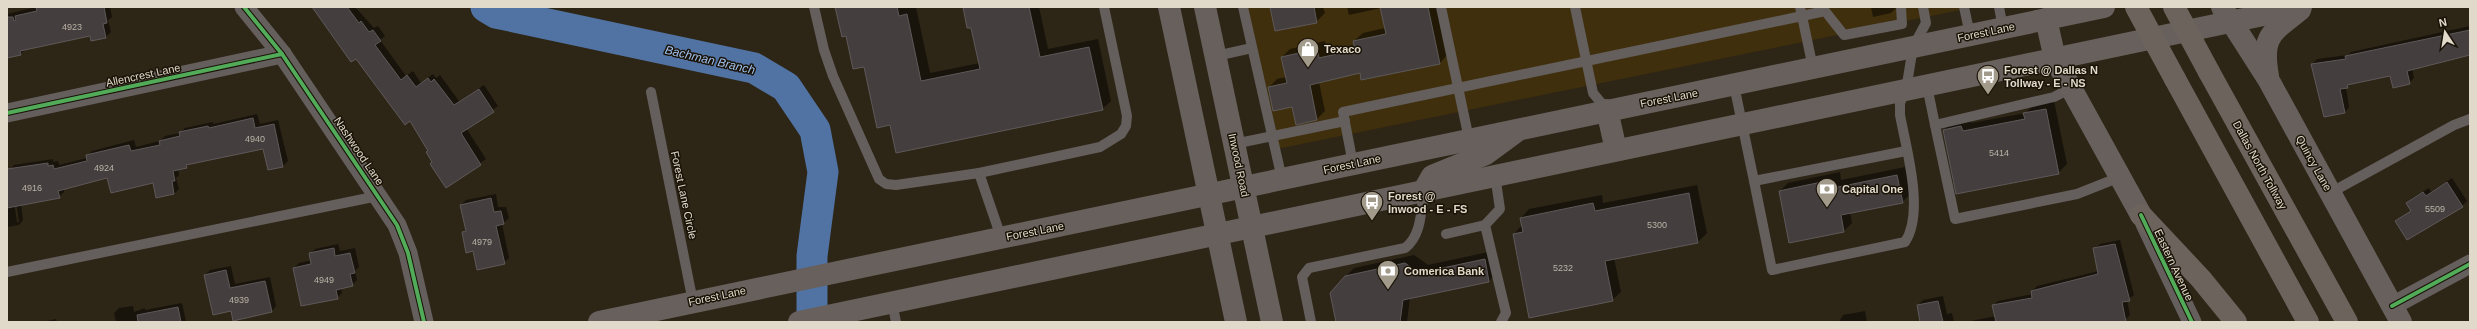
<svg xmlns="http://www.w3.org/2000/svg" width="2477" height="329" viewBox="0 0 2477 329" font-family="Helvetica,sans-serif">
<rect width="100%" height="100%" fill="#2d2516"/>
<!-- built -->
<polygon fill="#3f2f0d" points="1242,7 1975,7 1272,150"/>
<!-- shadow -->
<g fill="#0007" fill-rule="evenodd">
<polygon points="37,7 110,7 112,17 108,20 111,32 106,37 91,35 26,48 21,54 7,57 7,14"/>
<polygon points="313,7 355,7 374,28 378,26 385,36 380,40 406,76 413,71 421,83 433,74 436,78 440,75 459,101 484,85 498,106 466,128 486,159 446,186 429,150 410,120"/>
<polygon points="836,7 916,7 930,73 980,63 972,27 964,7 1039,7 1048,49 1098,39 1111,101 1102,109 891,124 864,66 847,35"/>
<polygon points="1271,7 1323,7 1325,13 1316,22"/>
<polygon points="1347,7 1438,7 1448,54 1440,63 1361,72 1319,82 1325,111 1317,119 1297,123 1293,106 1269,87 1277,79 1286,77 1282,57 1290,49 1325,41 1327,50 1355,45 1354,41 1363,33 1385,28 1381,8 1349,15"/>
<polygon points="1871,7 1897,7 1891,13 1873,17"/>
<polygon points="2470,26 2470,55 2412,68 2414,78 2409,83 2391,75 2351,83 2346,87 2349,107 2345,112 2312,64 2317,59 2348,55 2351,52"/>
<polygon points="2054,101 2067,164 2058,173 1944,130 1952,122 1970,118 1971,123 2026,113 2033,105"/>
<path d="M257,114L260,124L278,120L288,161L283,166L268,169L263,148L190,163L186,167L178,169L179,175L176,178L179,189L174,194L154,182L108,177L64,188V192L59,197L21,204L23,220L19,225L7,227V174L14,165L53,159V162L58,161L59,165L87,158V156L92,151L134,140L136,147L160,141L165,136L180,133L185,128L213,122V124ZM16,201L19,222H17L14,202Z"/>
<polygon points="1905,167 1911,194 1902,202 1850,212 1852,223 1844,231 1780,191 1788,183 1840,172 1841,180"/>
<polygon points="2452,178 2467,201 2462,206 2396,222 2412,210 2407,203 2412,198 2429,188 2431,192"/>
<polygon points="1697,185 1707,233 1698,242 1614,258 1621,292 1612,300 1514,234 1522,225 1521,218 1529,209 1602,195 1603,203"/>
<polygon points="496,194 498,207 506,207 509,218 502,224 509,258 504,263 474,250 463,232 466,229 461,205 466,200"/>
<polygon points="2120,240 2134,295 2127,300 2130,315 2125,320 2119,322 1966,322 1996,316 1993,306 1998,301 2033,294 2032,291 2037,286 2099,271 2095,249 2100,244"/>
<polygon points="338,244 340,251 355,248 359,267 355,271 357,280 352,285 341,288 342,293 337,298 294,268 299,263 312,260 310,254 315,249"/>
<polygon points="1493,251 1497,272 1489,281 1410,297 1407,322 1337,322 1345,277 1354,268 1414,255 1428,265"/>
<polygon points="231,266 235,284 270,277 276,306 272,311 232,310 205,275 210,270"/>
<polygon points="1943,296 1947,314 1952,313 1954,322 1922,322 1918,305 1923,300"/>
<polygon points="182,303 186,322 116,322 114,313 119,308 133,306 134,312 145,308 145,310"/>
<polygon points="1865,311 1867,322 1839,322 1843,315"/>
<polygon points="56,319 57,322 43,322"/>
</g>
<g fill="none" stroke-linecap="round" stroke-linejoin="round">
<!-- river -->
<polyline stroke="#5173a3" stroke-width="31" points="486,7 496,13 754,68 786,87 815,130 823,172 812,256 812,322"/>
</g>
<!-- building -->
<g fill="#443f3e" stroke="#5e5959">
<polygon points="36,7 104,7 107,23 103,24 106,38 91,41 90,36 20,51 21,55 7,58 7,17 13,17 14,21 16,20 15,16 37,11"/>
<polygon points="312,7 347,7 359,23 361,21 369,32 373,30 381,41 375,45 401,80 407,75 416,87 428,78 431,82 434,79 454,105 479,89 494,112 461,133 481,165 446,188 430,164 432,162 426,152 428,151 410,121 405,125 356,59 351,62"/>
<polygon points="835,7 897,7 899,16 907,14 921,81 980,69 971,28 967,28 963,7 1029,7 1040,57 1089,47 1103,110 896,153 890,125 877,128 864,67 853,69 846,36 842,37"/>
<polygon points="1270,7 1314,7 1317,23 1275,31"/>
<polygon points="1380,7 1428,7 1440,64 1361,80 1360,73 1310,85 1317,120 1296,125 1292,107 1273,111 1268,87 1287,83 1281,57 1317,49 1319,58 1355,50 1353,41 1386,34"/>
<polygon points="2470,30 2470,55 2407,71 2410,84 2393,88 2390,76 2347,85 2348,88 2340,89 2345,113 2324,117 2311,64 2346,59 2345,56"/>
<polygon points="2046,109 2059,174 1956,194 1943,130 1961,126 1963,131 2025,119 2023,113"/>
<polygon points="253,118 255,128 274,124 283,167 268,170 263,149 186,165 187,168 173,171 175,181 172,181 174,194 156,198 153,183 111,193 107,178 58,191 60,198 7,208 7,169 48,163 48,166 53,165 54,169 87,161 86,155 129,145 131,151 160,145 159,141 180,136 179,132 208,126 209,128"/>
<polygon points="1897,175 1903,203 1841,215 1844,232 1789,243 1779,191 1831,180 1833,188"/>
<polygon points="2447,182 2463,207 2407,240 2395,221 2411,211 2406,203 2423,192 2426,196"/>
<polygon points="1689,193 1698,243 1605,261 1613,301 1529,318 1513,234 1523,232 1520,218 1593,203 1595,211"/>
<polygon points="491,198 494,212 501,211 504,224 496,226 505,264 477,270 473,251 466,253 462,232 466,231 460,205"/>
<polygon points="2115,244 2130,301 2122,302 2126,322 1996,322 1992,305 2032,298 2031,291 2098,274 2093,248"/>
<polygon points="334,248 335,256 350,253 355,273 350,274 353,286 336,290 338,299 301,306 293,268 311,264 309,253"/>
<polygon points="1485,259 1489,282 1403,300 1400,322 1336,322 1330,293 1345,276 1405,263 1419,273"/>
<polygon points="226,270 230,288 265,281 272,312 233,321 231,311 213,315 204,275"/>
<polygon points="1938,301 1943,322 1920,322 1917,305"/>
<polygon points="178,307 181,322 138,322 137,315"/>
</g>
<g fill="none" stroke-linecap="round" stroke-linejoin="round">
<!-- lane -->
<g stroke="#645e5c" stroke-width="10">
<polyline points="814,7 824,50 833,76 879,179 886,184 896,185 979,173 1001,237"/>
<polyline points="1243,7 1282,179"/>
<polyline points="1441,7 1469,139"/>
<polyline points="1575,7 1593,93 1607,110"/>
<polyline points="1800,7 1802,16 1825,11 1844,35 1902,24 1901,7"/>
<polyline points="1964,7 1970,35"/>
<polyline points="1999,7 2003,28"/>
<polyline points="1216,56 1252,48"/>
<polyline points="1734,85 1754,181 1906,151"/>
<polyline points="1927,86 1935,125"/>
<polyline points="2071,88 2054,97 1935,125 1955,219 2077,194 2120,177"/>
<polyline points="651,92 693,302"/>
<polyline points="1234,144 1345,121"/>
<polyline points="1353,164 1343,112 1802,16 1813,68"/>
<polyline points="979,173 1100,147 1121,134 1126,126 1127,116 1104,7"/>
<path d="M1754,181L1772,270L1905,242C1925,212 1906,148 1900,115V103L1906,90L1913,47L1926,23L1923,7"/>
<polyline points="2330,193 2454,125 2470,119"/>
<polyline points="1485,225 1500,209 1495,175"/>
<polyline points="1446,234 1485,225 1506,313 1501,322"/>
<polyline points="7,272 378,196"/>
<polyline points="892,302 896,322"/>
<path d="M1311,322L1302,277L1309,268L1405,248C1422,235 1421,210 1424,190"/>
</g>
<!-- street -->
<g stroke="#645e5c" stroke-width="19">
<polyline points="244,7 282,54 397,225 408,253 424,322"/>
<polyline points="7,113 282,54"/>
<polyline points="2145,224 2192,322"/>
<polyline points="2392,306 2470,264"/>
</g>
<!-- secondary -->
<g stroke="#67605c" stroke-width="22">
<polyline points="1169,7 1236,322"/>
<polyline points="1205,7 1272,322"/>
<polyline points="2222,7 2268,79 2401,322"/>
<polyline points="2046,19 2055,59 2141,215"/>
<path d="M2268,76C2261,36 2271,33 2300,10"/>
<polyline points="1607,110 1616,150"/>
<polyline points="1424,190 1432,176 1486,154 1516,132"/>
<polyline points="599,322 2104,7"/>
<polyline points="799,322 2301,7"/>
</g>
<!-- highway -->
<g stroke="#6c635d" stroke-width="22">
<polyline points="2209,72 2347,322"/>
<polyline points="2175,79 2308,322"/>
<polyline points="2141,215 2201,279 2236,322"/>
</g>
<!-- highway-bridge -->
<g stroke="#6c635d" stroke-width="22">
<polyline points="2136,7 2175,79"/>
<polyline points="2174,7 2209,72"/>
</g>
<!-- cycleway casing -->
<g stroke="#191207" stroke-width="6">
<g id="cycleway">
<polyline points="244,7 282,54 397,225 408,253 424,322"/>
<polyline points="7,113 282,54"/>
<polyline points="2141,215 2192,322"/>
<polyline points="2392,306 2470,264"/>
</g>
</g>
<!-- cycleway -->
<use href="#cycleway" stroke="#51ab58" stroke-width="4"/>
</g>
<!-- icons -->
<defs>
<g id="shop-pin" transform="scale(1.15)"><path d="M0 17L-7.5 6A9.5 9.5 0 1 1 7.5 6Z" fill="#a29a8a" stroke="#191207"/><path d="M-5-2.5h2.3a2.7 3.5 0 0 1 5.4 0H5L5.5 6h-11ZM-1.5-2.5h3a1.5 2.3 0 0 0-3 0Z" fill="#fff"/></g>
<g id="bus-pin" transform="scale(1.15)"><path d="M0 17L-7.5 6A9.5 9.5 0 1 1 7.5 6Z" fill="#a29a8a" stroke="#191207"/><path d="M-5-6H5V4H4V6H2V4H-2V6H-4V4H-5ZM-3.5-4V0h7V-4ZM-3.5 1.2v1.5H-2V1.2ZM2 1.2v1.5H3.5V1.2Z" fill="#fff"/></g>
<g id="bank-pin" transform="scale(1.15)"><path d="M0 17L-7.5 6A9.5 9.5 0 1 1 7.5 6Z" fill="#a29a8a" stroke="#191207"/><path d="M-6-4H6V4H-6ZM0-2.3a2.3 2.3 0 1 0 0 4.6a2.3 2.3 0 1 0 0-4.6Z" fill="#fff"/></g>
</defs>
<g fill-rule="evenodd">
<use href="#shop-pin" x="1308" y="49"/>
<use href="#bus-pin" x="1988" y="76"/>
<use href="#bank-pin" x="1827" y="189"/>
<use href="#bus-pin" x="1372" y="202"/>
<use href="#bank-pin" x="1388" y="271"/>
</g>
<g text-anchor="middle" stroke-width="3" stroke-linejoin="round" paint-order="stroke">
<!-- number labels -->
<g font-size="9" fill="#bab2a6">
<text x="72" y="30">4923</text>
<text x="255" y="142">4940</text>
<text x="1999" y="156">5414</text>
<text x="104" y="171">4924</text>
<text x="32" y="191">4916</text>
<text x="2435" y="212">5509</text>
<text x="1657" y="228">5300</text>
<text x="482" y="245">4979</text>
<text x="1563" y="271">5232</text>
<text x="324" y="283">4949</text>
<text x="239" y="303">4939</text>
</g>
<!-- street labels -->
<g font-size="11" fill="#e1d9c9" stroke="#191207">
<text transform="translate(1986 32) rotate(-12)" y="4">Forest Lane</text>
<text transform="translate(143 75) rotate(-12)" y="4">Allencrest Lane</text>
<text transform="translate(1669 98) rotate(-11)" y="4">Forest Lane</text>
<text transform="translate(359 151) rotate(56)" y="4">Nashwood Lane</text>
<text transform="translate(2314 163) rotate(61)" y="4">Quincy Lane</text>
<text transform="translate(1352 164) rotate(-12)" y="4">Forest Lane</text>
<text transform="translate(1239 165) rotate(78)" y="4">Inwood Road</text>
<text transform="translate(2260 165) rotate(61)" y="4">Dallas North Tollway</text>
<text transform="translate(684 195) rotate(78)" y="4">Forest Lane Circle</text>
<text transform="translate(1035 231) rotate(-11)" y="4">Forest Lane</text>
<text transform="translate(2174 265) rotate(65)" y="4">Eastern Avenue</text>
<text transform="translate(717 296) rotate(-12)" y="4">Forest Lane</text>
</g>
<!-- poi labels -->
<g font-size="11" font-weight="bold" fill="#e1d9c9" stroke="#191207" text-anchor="start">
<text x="1324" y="53">Texaco</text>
<text x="2004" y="74">Forest @ Dallas N<tspan x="2004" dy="13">Tollway - E - NS</tspan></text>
<text x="1842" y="193">Capital One</text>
<text x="1388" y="200">Forest @<tspan x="1388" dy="13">Inwood - E - FS</tspan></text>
<text x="1404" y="275">Comerica Bank</text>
</g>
<!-- water labels -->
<g font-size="12" font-style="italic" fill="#a2c3f0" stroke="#191207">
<text transform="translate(710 60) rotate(13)" y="4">Bachman Branch</text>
</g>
</g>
<!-- border -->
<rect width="2477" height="329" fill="none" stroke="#e1d9c9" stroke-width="16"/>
<!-- north arrow -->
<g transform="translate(2445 32) rotate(348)" stroke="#191207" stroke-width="3" paint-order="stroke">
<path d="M0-3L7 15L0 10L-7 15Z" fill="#e1d9c9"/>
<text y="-6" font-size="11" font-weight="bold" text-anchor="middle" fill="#e1d9c9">N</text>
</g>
</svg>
